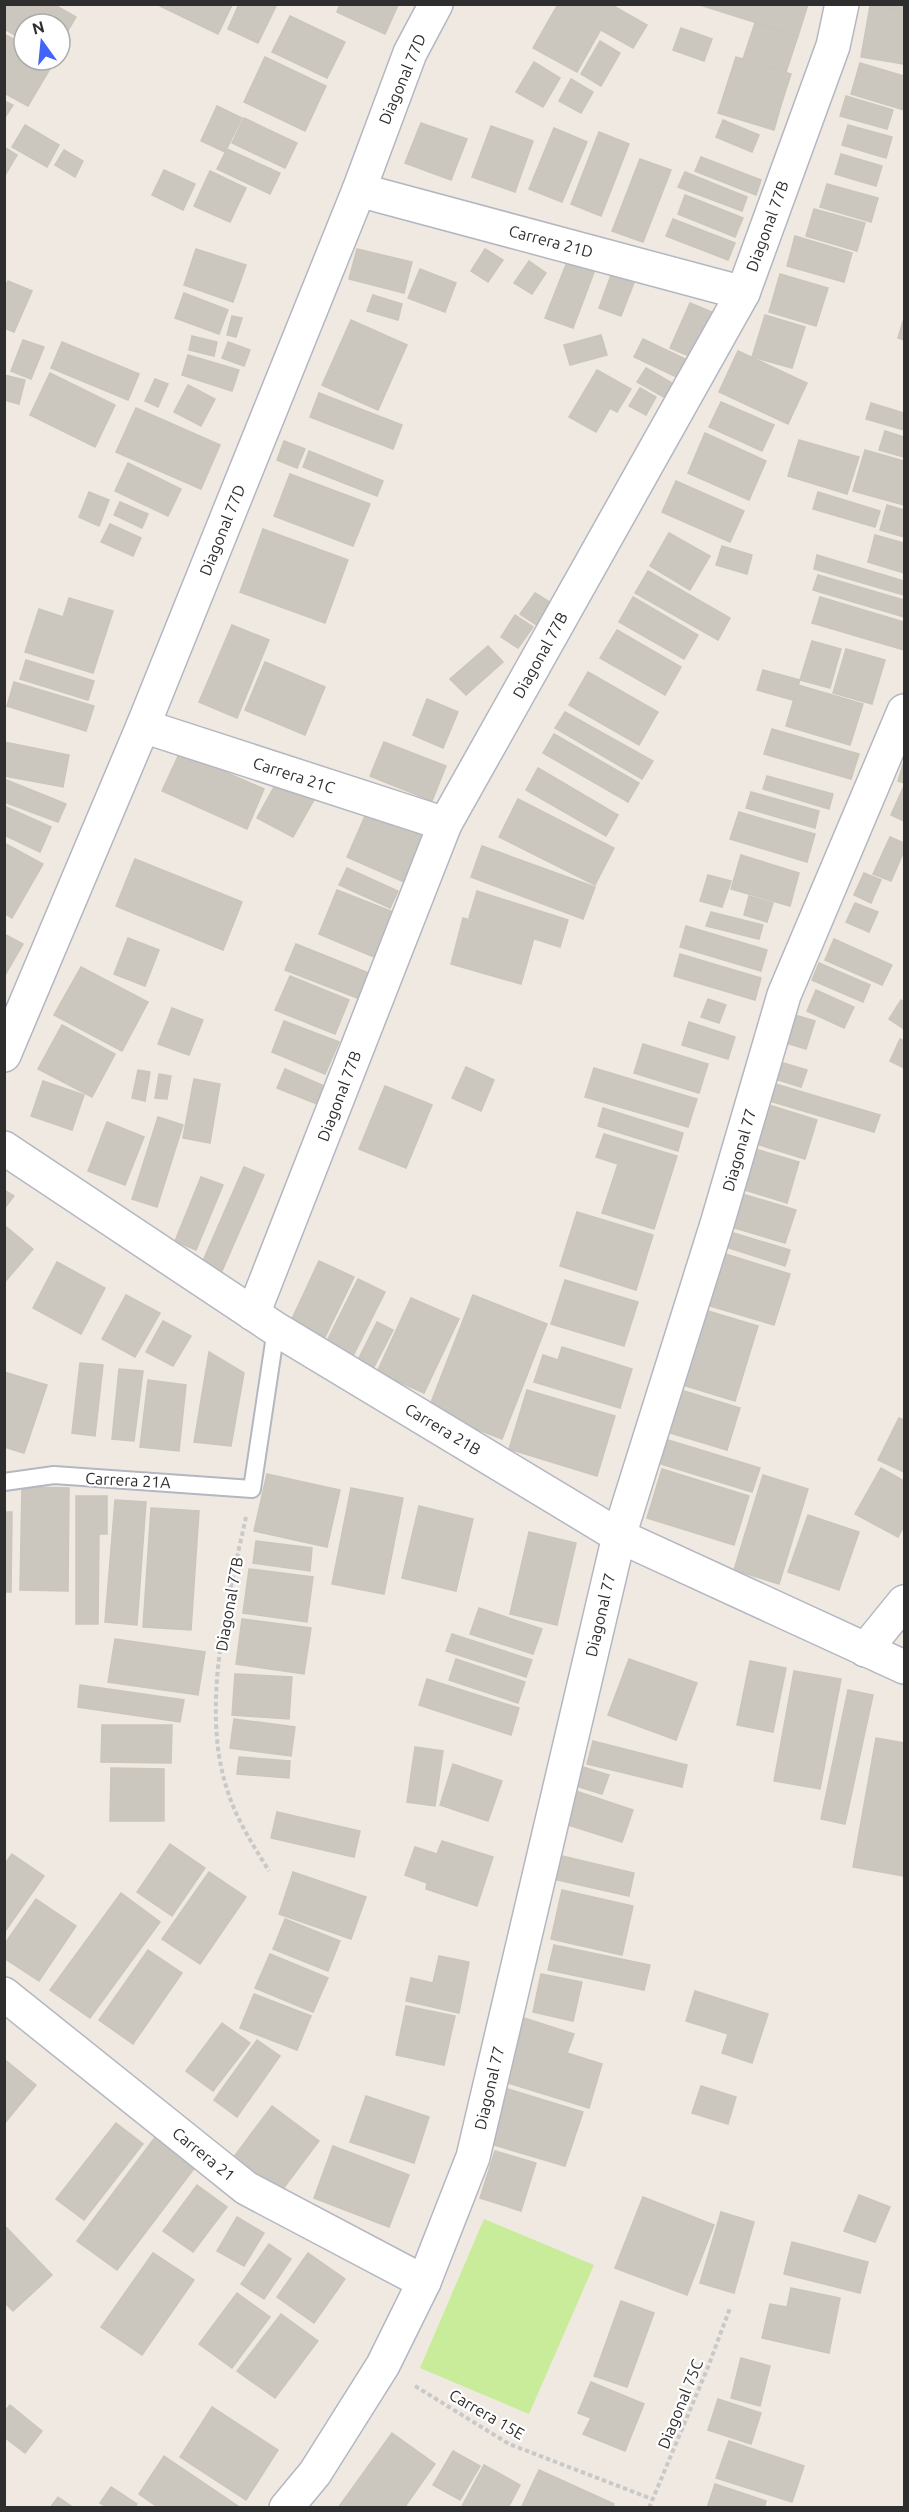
<svg xmlns="http://www.w3.org/2000/svg" width="909" height="2512" viewBox="0 0 909 2512" font-family="Ubuntu,sans-serif">
<rect width="100%" height="100%" fill="#efe9e1"/>
<!-- pitch -->
<polygon fill="#c9ec9a" points="484,2219 594,2265 529,2414 420,2368"/>
<!-- building -->
<g fill="#cbc7bf" stroke="#cbc5ba" stroke-width="1.5">
<polygon points="4,4 53,4 76,17 60,44 60,24 24,24 24,40 4,29"/>
<polygon points="156,4 230,4 232,5 218,34"/>
<polygon points="239,4 277,4 258,43 228,29"/>
<polygon points="340,4 396,4 398,5 385,34 337,12"/>
<polygon points="555,4 592,4 583,20"/>
<polygon points="592,4 610,4 647,25 633,48 583,20"/>
<polygon points="697,4 808,4 798,36"/>
<polygon points="870,4 904,4 904,11 870,6"/>
<polygon points="557,6 601,29 577,72 533,48"/>
<polygon points="870,6 904,11 904,64 861,57"/>
<polygon points="290,16 345,42 327,78 272,52"/>
<polygon points="755,23 798,36 786,72 743,59"/>
<polygon points="681,28 712,39 704,61 673,50"/>
<polygon points="4,34 24,45 24,60 54,62 28,106 4,93"/>
<polygon points="600,41 620,53 601,86 581,74"/>
<polygon points="265,57 326,86 305,131 244,102"/>
<polygon points="736,57 791,74 781,105 726,88"/>
<polygon points="534,62 560,78 543,107 516,92"/>
<polygon points="860,63 904,76 904,110 851,94"/>
<polygon points="571,79 593,92 581,113 559,101"/>
<polygon points="726,88 781,105 774,130 718,113"/>
<polygon points="846,96 893,110 887,129 840,116"/>
<polygon points="4,101 13,105 4,119"/>
<polygon points="217,106 242,118 225,152 201,141"/>
<polygon points="244,118 297,143 285,168 232,143"/>
<polygon points="723,120 759,135 752,152 716,137"/>
<polygon points="421,123 467,139 451,180 405,163"/>
<polygon points="25,125 59,145 47,167 12,147"/>
<polygon points="848,125 892,137 886,158 842,145"/>
<polygon points="491,126 533,141 515,192 472,177"/>
<polygon points="554,128 587,142 562,202 529,189"/>
<polygon points="599,132 629,144 601,216 571,204"/>
<polygon points="4,147 17,155 4,177"/>
<polygon points="227,149 280,173 270,194 217,169"/>
<polygon points="64,150 83,161 75,177 55,165"/>
<polygon points="841,154 882,166 876,186 835,174"/>
<polygon points="701,157 761,180 756,195 695,171"/>
<polygon points="640,159 671,170 643,242 612,231"/>
<polygon points="164,170 195,184 183,210 152,195"/>
<polygon points="210,171 246,188 230,222 194,206"/>
<polygon points="685,172 747,197 742,211 678,187"/>
<polygon points="827,184 878,198 871,222 820,207"/>
<polygon points="685,195 743,218 735,237 678,214"/>
<polygon points="814,209 865,223 857,251 806,236"/>
<polygon points="673,219 735,243 728,260 666,236"/>
<polygon points="795,236 852,253 844,282 787,266"/>
<polygon points="196,249 246,265 233,302 184,285"/>
<polygon points="357,249 412,262 404,293 349,279"/>
<polygon points="485,249 503,260 488,282 471,271"/>
<polygon points="569,257 596,267 573,328 545,318"/>
<polygon points="529,261 546,273 532,294 514,283"/>
<polygon points="614,267 637,275 621,316 599,308"/>
<polygon points="420,269 456,283 445,312 408,298"/>
<polygon points="780,274 828,288 816,326 769,312"/>
<polygon points="8,281 32,291 14,332 4,328 4,288"/>
<polygon points="184,293 228,310 219,334 175,318"/>
<polygon points="373,295 402,304 398,320 367,311"/>
<polygon points="690,303 714,313 694,358 670,348"/>
<polygon points="765,315 805,327 792,368 752,357"/>
<polygon points="232,316 242,318 236,337 227,335"/>
<polygon points="351,320 407,345 378,410 322,385"/>
<polygon points="903,321 904,321 904,340 898,338"/>
<polygon points="601,335 607,355 570,365 564,345"/>
<polygon points="192,336 217,342 214,356 189,350"/>
<polygon points="643,339 694,363 685,381 634,357"/>
<polygon points="23,340 44,347 31,379 11,371"/>
<polygon points="62,342 139,374 128,400 51,368"/>
<polygon points="228,342 250,350 244,366 222,358"/>
<polygon points="738,351 807,383 788,424 719,392"/>
<polygon points="188,355 239,370 232,391 182,375"/>
<polygon points="646,368 679,387 671,401 637,382"/>
<polygon points="597,370 631,389 617,412 610,408 596,432 569,417"/>
<polygon points="50,373 115,405 95,447 30,415"/>
<polygon points="4,375 25,380 19,404 4,400"/>
<polygon points="155,379 168,384 158,407 145,401"/>
<polygon points="188,385 215,399 201,426 174,412"/>
<polygon points="640,388 656,397 646,415 629,406"/>
<polygon points="319,393 402,425 393,449 310,417"/>
<polygon points="721,402 774,425 762,451 709,427"/>
<polygon points="871,403 904,413 904,430 866,419"/>
<polygon points="136,408 220,445 201,489 116,452"/>
<polygon points="885,431 904,437 904,457 879,450"/>
<polygon points="705,433 766,461 749,500 688,473"/>
<polygon points="799,440 859,457 847,494 788,476"/>
<polygon points="284,441 305,449 297,468 277,460"/>
<polygon points="865,450 904,461 904,505 853,491"/>
<polygon points="309,451 383,481 377,496 303,467"/>
<polygon points="128,463 181,489 168,516 115,491"/>
<polygon points="290,474 370,504 353,546 274,516"/>
<polygon points="676,481 744,511 730,542 662,512"/>
<polygon points="89,492 109,500 99,526 79,517"/>
<polygon points="818,492 880,511 875,527 813,509"/>
<polygon points="120,502 148,514 142,528 114,515"/>
<polygon points="887,505 904,510 904,537 880,530"/>
<polygon points="110,524 141,538 133,556 101,542"/>
<polygon points="263,529 348,560 325,623 240,592"/>
<polygon points="669,533 710,556 690,590 650,566"/>
<polygon points="875,535 904,543 904,573 868,562"/>
<polygon points="722,546 752,555 747,574 716,565"/>
<polygon points="817,555 904,581 904,595 814,569"/>
<polygon points="648,571 730,618 718,640 635,593"/>
<polygon points="818,575 904,600 904,617 813,590"/>
<polygon points="535,593 553,604 538,626 520,614"/>
<polygon points="633,597 698,635 684,659 619,622"/>
<polygon points="820,597 904,622 904,650 812,623"/>
<polygon points="69,598 113,611 93,673 25,652 39,609 63,617"/>
<polygon points="515,615 533,627 518,648 501,637"/>
<polygon points="232,625 269,640 237,718 199,702"/>
<polygon points="617,630 681,667 665,695 600,658"/>
<polygon points="812,641 841,649 830,688 800,680"/>
<polygon points="488,646 503,662 466,695 450,679"/>
<polygon points="846,649 885,660 872,704 833,693"/>
<polygon points="26,660 94,681 88,700 20,679"/>
<polygon points="265,662 325,687 305,735 245,710"/>
<polygon points="763,670 800,680 793,700 757,690"/>
<polygon points="588,672 658,712 639,745 569,705"/>
<polygon points="14,682 94,706 86,731 7,706"/>
<polygon points="798,685 863,704 850,745 786,726"/>
<polygon points="427,699 458,712 443,748 413,735"/>
<polygon points="565,712 653,761 642,779 555,728"/>
<polygon points="772,729 859,754 851,779 764,754"/>
<polygon points="554,734 639,783 628,802 543,753"/>
<polygon points="4,742 69,755 63,787 4,776"/>
<polygon points="384,742 446,766 432,801 370,776"/>
<polygon points="180,752 264,789 247,829 162,791"/>
<polygon points="904,761 904,783 898,781"/>
<polygon points="538,768 618,815 606,836 526,790"/>
<polygon points="767,776 833,794 829,809 763,789"/>
<polygon points="279,778 315,798 293,837 257,818"/>
<polygon points="4,779 66,804 58,822 4,802"/>
<polygon points="903,788 904,788 904,821 891,815"/>
<polygon points="751,792 819,811 815,828 746,808"/>
<polygon points="518,799 614,848 595,885 499,837"/>
<polygon points="4,806 51,827 40,852 4,835"/>
<polygon points="369,807 426,832 404,882 347,857"/>
<polygon points="739,812 815,834 807,862 730,839"/>
<polygon points="890,837 904,843 904,851 891,881 873,874"/>
<polygon points="4,843 43,864 12,918 4,913"/>
<polygon points="482,846 595,887 583,919 471,877"/>
<polygon points="741,855 799,873 790,906 731,889"/>
<polygon points="135,859 242,902 223,950 116,906"/>
<polygon points="347,868 398,891 390,908 339,885"/>
<polygon points="864,873 881,880 871,903 854,895"/>
<polygon points="708,875 731,881 722,907 700,901"/>
<polygon points="337,890 393,912 374,957 319,934"/>
<polygon points="477,891 568,920 560,947 469,918"/>
<polygon points="749,896 773,903 767,922 744,915"/>
<polygon points="855,903 878,912 869,932 846,922"/>
<polygon points="711,912 763,925 759,939 706,926"/>
<polygon points="463,918 534,938 521,984 451,964"/>
<polygon points="686,926 767,950 761,971 680,947"/>
<polygon points="4,934 23,944 4,977"/>
<polygon points="128,938 159,950 145,986 114,974"/>
<polygon points="834,939 892,965 882,985 825,960"/>
<polygon points="296,944 376,976 365,1001 285,970"/>
<polygon points="680,954 761,978 755,1000 674,976"/>
<polygon points="819,963 870,985 863,1002 812,980"/>
<polygon points="81,967 148,1002 122,1051 54,1015"/>
<polygon points="290,976 349,1000 335,1034 275,1010"/>
<polygon points="816,990 854,1007 844,1028 807,1011"/>
<polygon points="708,999 726,1005 719,1023 701,1017"/>
<polygon points="901,1000 904,1002 904,1029 889,1019"/>
<polygon points="172,1008 203,1020 189,1055 158,1044"/>
<polygon points="785,1012 815,1021 806,1049 776,1040"/>
<polygon points="284,1021 339,1042 325,1074 272,1052"/>
<polygon points="689,1022 735,1037 728,1059 682,1045"/>
<polygon points="62,1025 115,1054 92,1097 38,1069"/>
<polygon points="900,1039 904,1041 904,1068 890,1061"/>
<polygon points="643,1044 708,1064 699,1093 634,1073"/>
<polygon points="780,1062 807,1070 801,1087 775,1079"/>
<polygon points="466,1067 494,1080 481,1111 452,1098"/>
<polygon points="594,1068 697,1099 688,1127 585,1097"/>
<polygon points="285,1069 324,1086 317,1104 277,1088"/>
<polygon points="138,1070 150,1072 145,1101 132,1098"/>
<polygon points="159,1074 171,1076 167,1099 155,1098"/>
<polygon points="194,1079 220,1084 210,1143 183,1138"/>
<polygon points="762,1080 880,1115 874,1132 756,1097"/>
<polygon points="43,1081 84,1095 72,1130 31,1116"/>
<polygon points="385,1086 432,1105 406,1168 359,1149"/>
<polygon points="756,1101 817,1120 805,1159 744,1140"/>
<polygon points="603,1108 683,1133 678,1151 598,1126"/>
<polygon points="158,1117 183,1125 157,1207 132,1199"/>
<polygon points="107,1122 144,1137 125,1185 88,1171"/>
<polygon points="604,1134 677,1156 654,1229 602,1213 618,1164 596,1157"/>
<polygon points="745,1146 799,1162 787,1203 732,1186"/>
<polygon points="244,1167 264,1175 222,1271 202,1263"/>
<polygon points="201,1177 223,1185 196,1250 175,1241"/>
<polygon points="4,1190 14,1196 4,1209"/>
<polygon points="739,1193 796,1210 785,1243 728,1226"/>
<polygon points="577,1212 653,1235 636,1290 560,1266"/>
<polygon points="4,1225 33,1249 4,1283"/>
<polygon points="727,1231 790,1250 785,1266 723,1246"/>
<polygon points="716,1251 790,1274 774,1325 700,1303"/>
<polygon points="319,1261 354,1277 325,1337 291,1321"/>
<polygon points="57,1262 105,1288 81,1334 33,1308"/>
<polygon points="358,1279 385,1292 353,1356 326,1343"/>
<polygon points="565,1280 638,1302 624,1346 551,1324"/>
<polygon points="126,1295 160,1313 135,1357 102,1339"/>
<polygon points="473,1295 547,1324 502,1439 428,1410"/>
<polygon points="411,1298 459,1319 424,1393 377,1372"/>
<polygon points="698,1308 758,1326 735,1401 676,1383"/>
<polygon points="163,1321 191,1336 173,1366 146,1352"/>
<polygon points="377,1322 393,1330 374,1367 358,1360"/>
<polygon points="562,1347 632,1369 620,1408 534,1382 543,1355 558,1360"/>
<polygon points="209,1352 244,1373 231,1446 194,1442"/>
<polygon points="80,1363 103,1365 95,1436 72,1433"/>
<polygon points="119,1369 143,1371 134,1441 112,1439"/>
<polygon points="4,1372 47,1385 24,1453 4,1447"/>
<polygon points="148,1380 186,1385 179,1451 140,1447"/>
<polygon points="671,1387 740,1408 727,1450 657,1429"/>
<polygon points="527,1390 615,1416 597,1476 509,1449"/>
<polygon points="899,1418 904,1420 904,1472 878,1460"/>
<polygon points="668,1440 760,1468 752,1492 661,1464"/>
<polygon points="881,1468 904,1481 904,1526 898,1537 855,1514"/>
<polygon points="662,1469 749,1496 734,1545 647,1518"/>
<polygon points="267,1474 340,1490 327,1547 254,1531"/>
<polygon points="763,1475 808,1489 779,1584 734,1570"/>
<polygon points="22,1487 69,1488 68,1591 20,1590"/>
<polygon points="351,1488 403,1498 384,1594 332,1584"/>
<polygon points="76,1496 107,1496 107,1534 99,1534 98,1624 76,1624"/>
<polygon points="115,1500 146,1502 137,1625 105,1622"/>
<polygon points="419,1506 473,1519 456,1591 402,1578"/>
<polygon points="151,1508 199,1511 191,1630 143,1627"/>
<polygon points="4,1512 12,1512 11,1592 4,1592"/>
<polygon points="808,1515 859,1532 839,1590 788,1572"/>
<polygon points="529,1532 576,1543 557,1625 510,1614"/>
<polygon points="256,1541 312,1548 310,1571 253,1563"/>
<polygon points="249,1569 313,1577 307,1622 243,1613"/>
<polygon points="479,1608 542,1629 533,1654 470,1634"/>
<polygon points="242,1619 311,1628 304,1674 236,1664"/>
<polygon points="452,1634 532,1660 526,1677 446,1651"/>
<polygon points="115,1639 205,1652 198,1695 108,1682"/>
<polygon points="456,1659 525,1682 518,1703 449,1680"/>
<polygon points="629,1659 697,1683 676,1740 608,1715"/>
<polygon points="750,1661 786,1668 773,1732 737,1725"/>
<polygon points="794,1671 841,1679 820,1789 774,1781"/>
<polygon points="235,1674 292,1677 289,1719 232,1715"/>
<polygon points="427,1679 519,1708 511,1735 419,1705"/>
<polygon points="80,1685 184,1700 180,1722 78,1707"/>
<polygon points="848,1690 873,1695 845,1824 821,1819"/>
<polygon points="234,1719 295,1727 291,1756 230,1748"/>
<polygon points="102,1725 172,1725 171,1763 101,1762"/>
<polygon points="876,1738 904,1743 904,1876 853,1867"/>
<polygon points="593,1741 687,1765 682,1787 587,1764"/>
<polygon points="415,1747 443,1751 435,1806 407,1802"/>
<polygon points="239,1757 290,1761 289,1778 237,1774"/>
<polygon points="453,1764 502,1781 488,1821 440,1805"/>
<polygon points="583,1767 609,1775 602,1794 576,1786"/>
<polygon points="111,1768 164,1769 164,1821 110,1821"/>
<polygon points="576,1791 633,1810 622,1842 565,1824"/>
<polygon points="277,1812 360,1831 354,1857 271,1838"/>
<polygon points="442,1841 493,1857 477,1906 426,1889 427,1883 405,1875 415,1847 437,1854"/>
<polygon points="170,1844 205,1868 172,1916 137,1892"/>
<polygon points="12,1854 44,1876 4,1933 4,1865"/>
<polygon points="558,1855 634,1873 629,1896 553,1879"/>
<polygon points="209,1872 246,1897 200,1964 162,1939"/>
<polygon points="293,1872 366,1897 351,1939 279,1914"/>
<polygon points="562,1890 633,1906 622,1955 551,1939"/>
<polygon points="121,1893 160,1922 90,2018 50,1990"/>
<polygon points="36,1899 76,1926 39,1981 4,1958 4,1945"/>
<polygon points="285,1919 340,1941 328,1971 273,1949"/>
<polygon points="554,1945 650,1965 644,1990 548,1970"/>
<polygon points="148,1950 182,1973 133,2044 99,2020"/>
<polygon points="270,1954 328,1978 313,2012 255,1988"/>
<polygon points="439,1956 469,1962 459,2013 406,2001 411,1978 433,1983"/>
<polygon points="541,1974 582,1982 573,2021 533,2012"/>
<polygon points="695,1991 768,2014 752,2063 722,2053 728,2034 686,2021"/>
<polygon points="254,1994 311,2016 297,2050 240,2028"/>
<polygon points="406,2006 455,2016 444,2065 396,2055"/>
<polygon points="524,2018 574,2034 567,2053 602,2064 589,2108 505,2082"/>
<polygon points="222,2023 250,2043 213,2091 186,2071"/>
<polygon points="257,2040 280,2056 237,2117 214,2100"/>
<polygon points="4,2059 36,2085 4,2124"/>
<polygon points="701,2086 736,2097 728,2124 692,2113"/>
<polygon points="501,2087 583,2112 565,2166 484,2142"/>
<polygon points="366,2096 429,2117 414,2163 350,2142"/>
<polygon points="272,2106 319,2141 280,2193 233,2158"/>
<polygon points="116,2123 143,2144 84,2220 56,2199"/>
<polygon points="156,2136 196,2166 117,2270 77,2241"/>
<polygon points="333,2146 409,2175 389,2227 314,2198"/>
<polygon points="495,2151 536,2163 521,2211 480,2198"/>
<polygon points="197,2185 227,2207 193,2252 163,2231"/>
<polygon points="859,2195 890,2207 875,2242 844,2231"/>
<polygon points="643,2197 714,2225 687,2295 615,2268"/>
<polygon points="721,2212 754,2222 734,2293 700,2283"/>
<polygon points="237,2217 264,2233 244,2266 217,2251"/>
<polygon points="4,2225 52,2275 13,2311 4,2302"/>
<polygon points="792,2242 868,2262 860,2293 784,2274"/>
<polygon points="269,2244 291,2259 264,2299 241,2284"/>
<polygon points="153,2253 194,2280 142,2355 101,2327"/>
<polygon points="308,2253 345,2279 314,2323 277,2297"/>
<polygon points="791,2288 840,2298 829,2353 762,2338 770,2304 787,2307"/>
<polygon points="237,2293 270,2317 232,2368 199,2344"/>
<polygon points="621,2301 654,2313 627,2387 594,2376"/>
<polygon points="281,2314 318,2341 275,2398 237,2371"/>
<polygon points="741,2358 770,2366 760,2406 731,2398"/>
<polygon points="591,2382 644,2404 625,2451 583,2434 591,2418 578,2413"/>
<polygon points="718,2399 761,2413 751,2444 708,2430"/>
<polygon points="10,2405 42,2431 25,2453 4,2437 4,2412"/>
<polygon points="212,2407 278,2450 246,2500 180,2457"/>
<polygon points="392,2433 435,2464 404,2508 338,2508"/>
<polygon points="729,2441 804,2466 792,2502 716,2478"/>
<polygon points="453,2451 480,2466 460,2500 433,2485"/>
<polygon points="164,2456 238,2506 159,2508 139,2494"/>
<polygon points="484,2465 520,2485 508,2508 461,2508"/>
<polygon points="539,2470 614,2504 613,2508 522,2506"/>
<polygon points="715,2484 766,2501 764,2508 707,2508"/>
<polygon points="111,2487 137,2504 134,2508 108,2508 100,2503"/>
<polygon points="58,2497 74,2508 50,2508"/>
</g>
<g fill="none" stroke-linecap="round" stroke-linejoin="round">
<!-- lane casing -->
<g stroke="#b4b7c1" stroke-width="20">
<polyline id="lane" points="4,1482 54,1475 252,1489 276,1329"/>
</g>
<!-- street casing -->
<g stroke="#b4b7c1" stroke-width="36">
<g id="street">
<polyline points="359,190 743,293"/>
<polyline points="143,726 445,824"/>
<polyline points="4,1055 143,726 359,190 410,53 436,4"/>
<polyline points="4,1148 276,1329 619,1536 904,1667"/>
<polyline points="253,1314 445,824 743,293 833,46 842,4"/>
<polyline points="865,1650 904,1602"/>
<polyline points="4,1994 246,2188 424,2282"/>
<polyline points="286,2508 315,2473 383,2365 424,2282 473,2157 619,1536 717,1224 784,995 904,711"/>
</g>
</g>
<!-- path -->
<g stroke="#c9c9c9" stroke-width="4" stroke-dasharray="4.5 3" stroke-linecap="butt">
<path d="M246,1517C228,1599 200,1707 227,1789C236,1819 253,1845 269,1871"/>
<polyline points="415,2386 509,2444 652,2499"/>
<polyline points="649,2508 708,2367 730,2308"/>
</g>
<!-- lane -->
<use href="#lane" stroke="#fff" stroke-width="16"/>
<!-- street -->
<use href="#street" stroke="#fff" stroke-width="33"/>
</g>
<g text-anchor="middle" stroke-width="4.5" stroke-linejoin="round" paint-order="stroke">
<!-- street labels -->
<g font-size="16" fill="#2e2e2e" stroke="#fff">
<text transform="translate(402 79) rotate(-67)" y="6">Diagonal 77D</text>
<text transform="translate(767 226) rotate(-70)" y="6">Diagonal 77B</text>
<text transform="translate(551 241) rotate(15)" y="6">Carrera 21D</text>
<text transform="translate(222 530) rotate(-68)" y="6">Diagonal 77D</text>
<text transform="translate(540 655) rotate(-61)" y="6">Diagonal 77B</text>
<text transform="translate(294 775) rotate(18)" y="6">Carrera 21C</text>
<text transform="translate(339 1096) rotate(-69)" y="6">Diagonal 77B</text>
<text transform="translate(739 1150) rotate(-74)" y="6">Diagonal 77</text>
<text transform="translate(443 1429) rotate(31)" y="6">Carrera 21B</text>
<text transform="translate(128 1480) rotate(3)" y="6">Carrera 21A</text>
<text transform="translate(229 1604) rotate(-80)" y="6">Diagonal 77B</text>
<text transform="translate(600 1615) rotate(-77)" y="6">Diagonal 77</text>
<text transform="translate(489 2088) rotate(-77)" y="6">Diagonal 77</text>
<text transform="translate(204 2154) rotate(39)" y="6">Carrera 21</text>
<text transform="translate(680 2404) rotate(-68)" y="6">Diagonal 75C</text>
<text transform="translate(487 2414) rotate(30)" y="6">Carrera 15E</text>
</g>
</g>
<!-- border -->
<rect width="909" height="2512" fill="none" stroke="#2e2e2e" stroke-width="12"/>
<!-- north arrow -->
<g transform="translate(42 42) rotate(345)"><circle r="28" fill="#ffffff" stroke="#ababab" stroke-width="1.5"/>
<path d="M0-4.5L10 22L0 15L-10 22Z" fill="#4264fb"/>
<text y="-9" font-size="16" font-weight="bold" text-anchor="middle" fill="#2e2e2e">N</text>
</g>
</svg>
